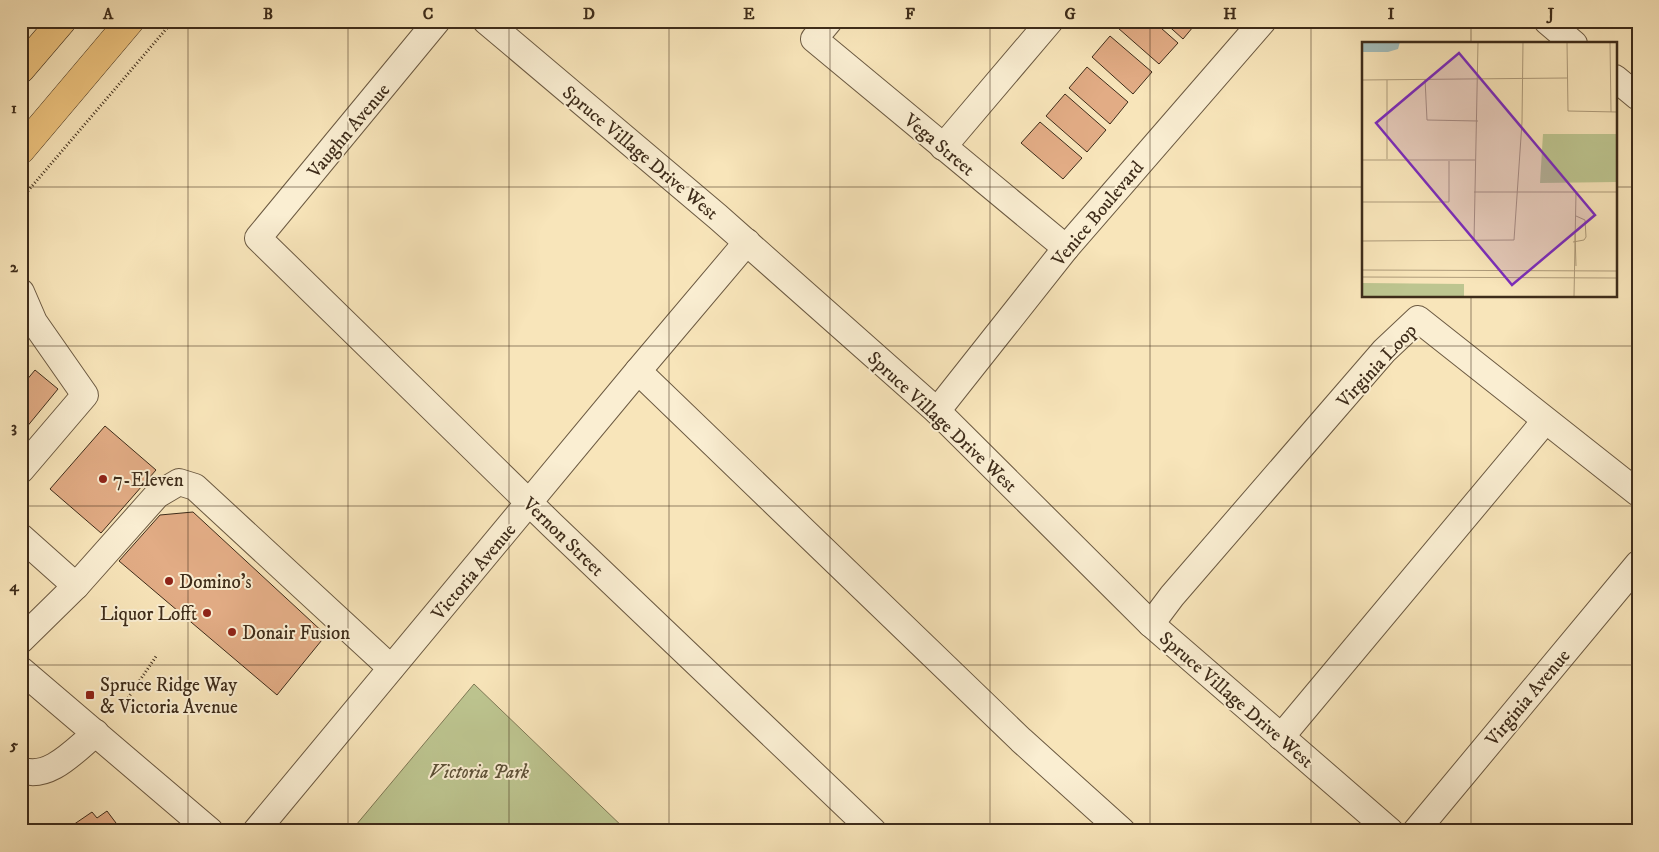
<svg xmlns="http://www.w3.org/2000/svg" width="1659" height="852" viewBox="0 0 1659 852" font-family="'IM FELL DW Pica',serif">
<rect width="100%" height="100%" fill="#f8e5ba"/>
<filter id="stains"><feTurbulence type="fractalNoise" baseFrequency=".004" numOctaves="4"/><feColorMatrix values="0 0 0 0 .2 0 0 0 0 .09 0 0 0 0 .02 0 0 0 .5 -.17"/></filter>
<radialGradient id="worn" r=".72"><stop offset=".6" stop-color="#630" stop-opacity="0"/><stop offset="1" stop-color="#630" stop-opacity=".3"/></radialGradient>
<!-- green -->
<polygon fill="#bdc590" stroke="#7e7855" points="474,684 627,831 351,831"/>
<!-- building -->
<g fill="#e2ac85" stroke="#3e2c1a">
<polygon points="1124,21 1153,21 1178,43 1159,64 1118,28"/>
<polygon points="1163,21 1198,21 1183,39"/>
<polygon points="1110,36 1152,72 1133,94 1092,57"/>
<polygon points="1087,67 1128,102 1110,124 1069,88"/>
<polygon points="1065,94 1106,130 1087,152 1046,116"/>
<polygon points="1040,122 1082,158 1063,179 1021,143"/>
<polygon points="35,370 58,389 21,434 21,387"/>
<polygon points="105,426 156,470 101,533 50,489"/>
<polygon points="193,512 326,635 277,695 119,561 160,515"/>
<polygon points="107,811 122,831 73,831 70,827 92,812 97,818"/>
</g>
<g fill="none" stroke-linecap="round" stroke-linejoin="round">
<!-- minor casing -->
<g stroke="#6c5a42" stroke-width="28">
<g id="minor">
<polyline points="437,21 258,238 552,525 873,831"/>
<polyline points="486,21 718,217 937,411 1151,624 1390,831"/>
<polyline points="829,21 814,39 1066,248"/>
<polyline points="1547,21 1574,44"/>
<polyline points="1615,78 1638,97"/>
<polyline points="943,147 1050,21"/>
<polyline points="21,292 34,322 85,395 21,470"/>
<polyline points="638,371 1021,740 1122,831"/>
<polyline points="937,411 1066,248 1263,21"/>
<polyline points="21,537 76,586 21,640"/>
<polyline points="76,586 157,495 179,482 195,487 391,668"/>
<polyline points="1151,624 1172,596 1384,351 1418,319 1638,493"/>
<polyline points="21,670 210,831"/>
<polyline points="1281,737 1545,421"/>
<path d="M21,770C49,781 76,749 96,733"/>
<polyline points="256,831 638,371 747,242"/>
<polyline points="1416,831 1638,564"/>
</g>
</g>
<!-- major casing -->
<g stroke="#3e2c1a" stroke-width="29">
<g id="major">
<polyline points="21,69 62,21"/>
<polyline points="21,150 130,21"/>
</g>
</g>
<!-- path -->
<g stroke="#3e2c1a" stroke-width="3" stroke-dasharray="1 2.5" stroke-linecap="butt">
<polyline points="21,199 173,21"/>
<polyline points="126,701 157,655"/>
</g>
<!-- minor -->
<use href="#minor" stroke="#faeed2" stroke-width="26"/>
<!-- major -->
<use href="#major" stroke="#ecc27d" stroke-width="28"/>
</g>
<!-- grid -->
<path fill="none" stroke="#3e2c1a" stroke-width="1" stroke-opacity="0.55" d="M188,21V831M348,21V831M509,21V831M669,21V831M830,21V831M990,21V831M1150,21V831M1311,21V831M1471,21V44M21,187H1363M1615,187H1638M1471,296V831M21,346H1638M21,506H1638M21,665H1638"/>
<!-- markers -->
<g fill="#8f2418" stroke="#faeed2" stroke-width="2">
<circle cx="103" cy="479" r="5"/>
<circle cx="169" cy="581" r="5"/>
<circle cx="207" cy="613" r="5"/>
<circle cx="232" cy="632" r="5"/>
<rect x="85" y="690" width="10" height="10" rx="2.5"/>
</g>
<g text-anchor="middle" stroke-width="4" stroke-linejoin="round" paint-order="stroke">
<!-- street labels -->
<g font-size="19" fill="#3e2c1a" stroke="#faeed2">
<text transform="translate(348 130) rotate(-50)" y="7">Vaughn Avenue</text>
<text transform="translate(940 144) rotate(40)" y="7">Vega Street</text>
<text transform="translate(641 152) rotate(40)" y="7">Spruce Village Drive West</text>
<text transform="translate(1097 213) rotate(-50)" y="7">Venice Boulevard</text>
<text transform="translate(1376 365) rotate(-47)" y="7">Virginia Loop</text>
<text transform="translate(943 421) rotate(43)" y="7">Spruce Village Drive West</text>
<text transform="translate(564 536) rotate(44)" y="7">Vernon Street</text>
<text transform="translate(473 571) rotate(-50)" y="7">Victoria Avenue</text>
<text transform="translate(1527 697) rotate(-50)" y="7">Virginia Avenue</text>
<text transform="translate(1237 699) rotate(41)" y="7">Spruce Village Drive West</text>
</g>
<!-- poi labels -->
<g font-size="19" fill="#3e2c1a" stroke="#faeed2" text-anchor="start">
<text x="113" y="486">7-Eleven</text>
<text x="179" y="588">Domino's</text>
<text x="197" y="620" text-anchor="end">Liquor Lofft</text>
<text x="242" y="639">Donair Fusion</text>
<text x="100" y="691">Spruce Ridge Way<tspan x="100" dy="22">&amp; Victoria Avenue</tspan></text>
</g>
<!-- park labels -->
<g font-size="19" font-style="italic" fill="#5e5238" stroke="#faeed2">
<text x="479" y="778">Victoria Park</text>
</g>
</g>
<!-- overview -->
<g transform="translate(1362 42)">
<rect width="255" height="255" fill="#f8e5ba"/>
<path d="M181,92H255V140L178,141ZM0,241L102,242V255H0Z" fill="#bdc590"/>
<path d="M0,0H38L36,7L26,10H0Z" fill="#a2bcba"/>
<path fill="none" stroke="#ae9b7a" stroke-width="1" d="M205,0L206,69L255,70M248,0L249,70M63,37L65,78L116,79M0,38L205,36M25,38V117M0,118H113M112,150H255M0,160H87V119M213,192L214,224M0,199L152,198L160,80L161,0M112,199L116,0M211,200L222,198L224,195L223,178L214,174M0,228L255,229M0,235L255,236M212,255L214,150"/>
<path fill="#7b2cbf" fill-opacity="0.15" stroke="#7b2cbf" stroke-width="2.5" d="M97,11L233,173L150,243L14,81Z"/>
<rect width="255" height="255" fill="none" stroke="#3e2c1a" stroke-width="2.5"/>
</g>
<!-- margin -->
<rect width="1659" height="852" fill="none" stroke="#f8e5ba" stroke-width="55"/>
<rect x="28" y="28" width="1604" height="796" fill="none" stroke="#3e2c1a" stroke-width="2"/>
<g font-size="16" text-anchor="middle" font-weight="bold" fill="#3e2c1a">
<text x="108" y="19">A</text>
<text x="268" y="19">B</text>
<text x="428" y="19">C</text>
<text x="589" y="19">D</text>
<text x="749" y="19">E</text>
<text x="910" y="19">F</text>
<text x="1070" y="19">G</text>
<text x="1230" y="19">H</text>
<text x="1391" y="19">I</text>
<text x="1551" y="19">J</text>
<text x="14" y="113">1</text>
<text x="14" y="272">2</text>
<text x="14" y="432">3</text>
<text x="14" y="591">4</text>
<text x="14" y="750">5</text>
</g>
<rect width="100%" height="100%" filter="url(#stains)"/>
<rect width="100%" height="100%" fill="url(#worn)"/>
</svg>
